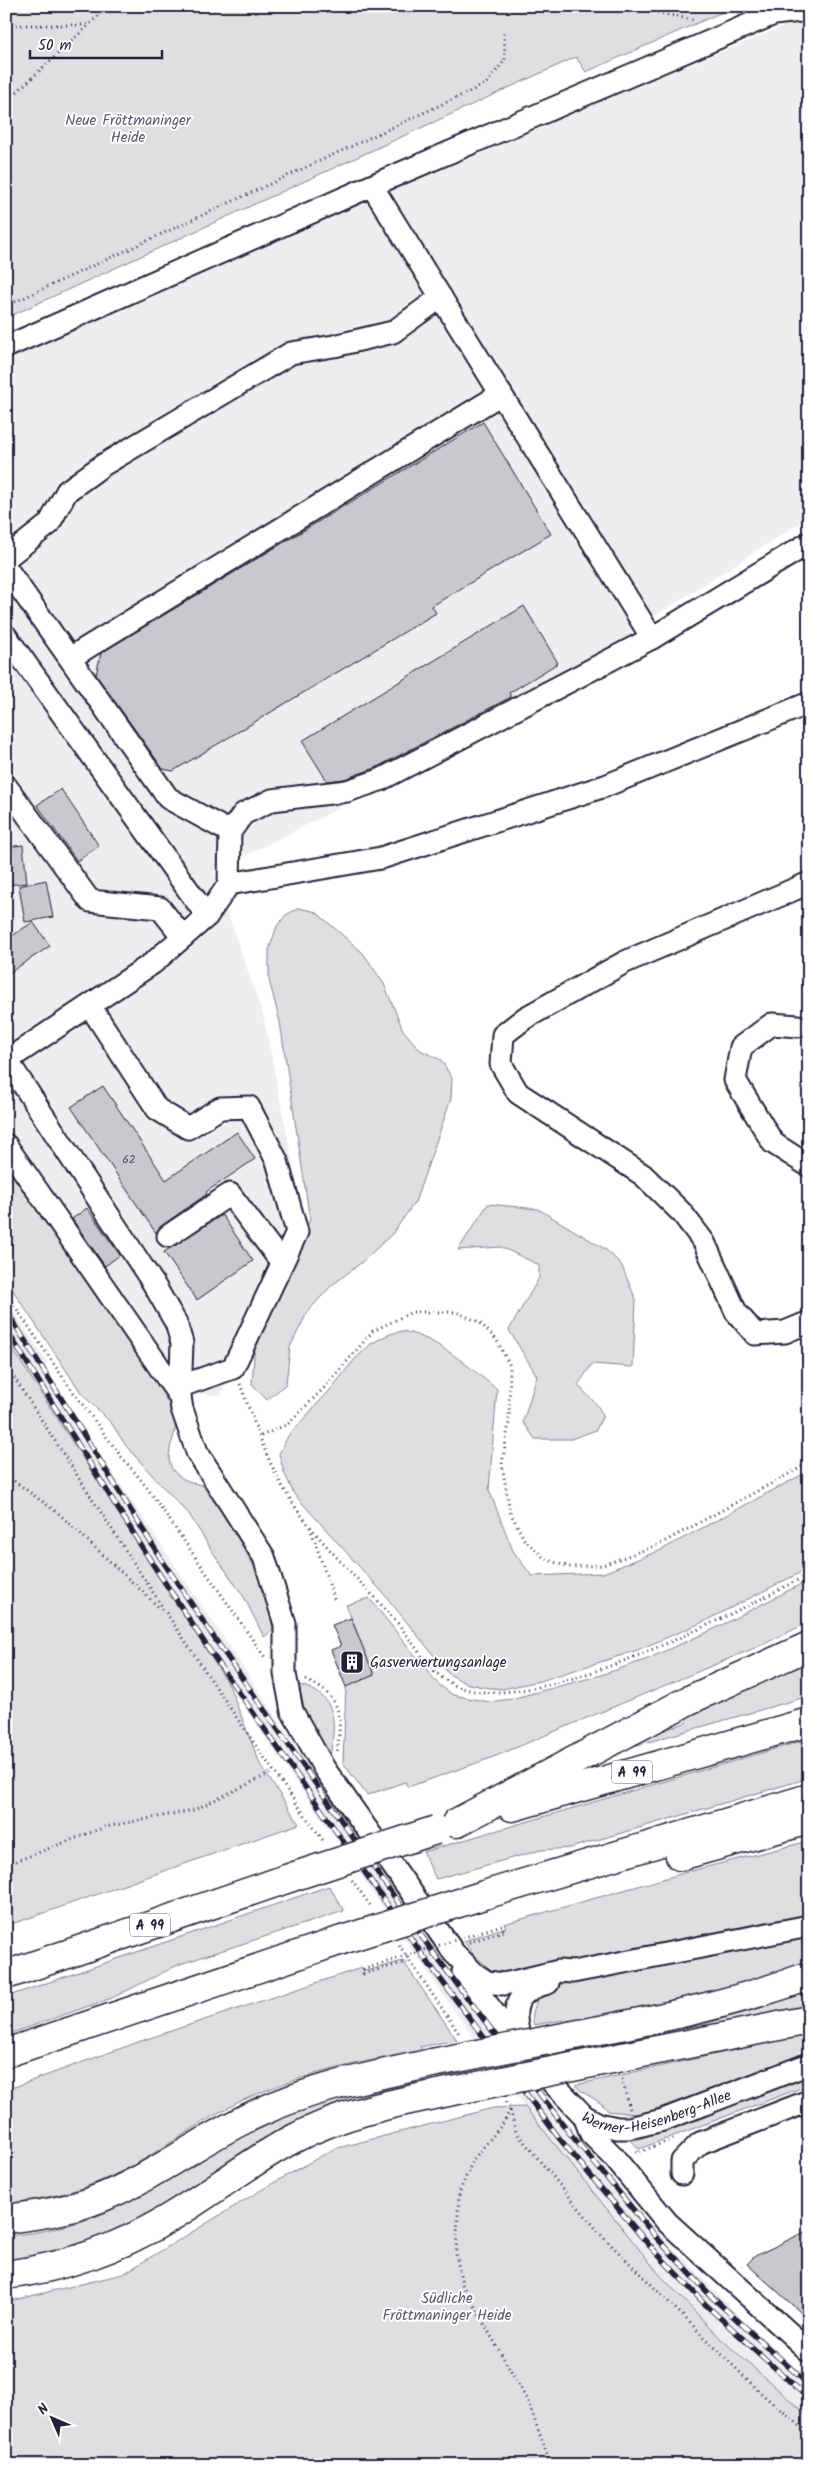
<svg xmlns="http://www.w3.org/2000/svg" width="815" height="2471" viewBox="0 0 815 2471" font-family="Kalam,sans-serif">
<rect width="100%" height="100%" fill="#fff"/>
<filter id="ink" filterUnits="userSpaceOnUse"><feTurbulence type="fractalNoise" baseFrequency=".02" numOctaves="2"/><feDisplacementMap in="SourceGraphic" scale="10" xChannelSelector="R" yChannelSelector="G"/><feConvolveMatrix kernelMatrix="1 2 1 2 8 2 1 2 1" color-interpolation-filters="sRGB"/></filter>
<g filter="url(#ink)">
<!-- built -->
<g fill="#eeeef1">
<polygon points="797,21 809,21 809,517 632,631 617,668 213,872 263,1014 300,1200 246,1324 221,1395 161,1392 155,1380 6,1166 6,342"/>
<polygon points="6,1300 47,1362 46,1372 99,1452 282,1725 496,2030 548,2099 649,2222 745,2322 809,2379 809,2417 720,2338 660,2275 525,2107 455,2012 229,1685 6,1339"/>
</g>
<!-- green -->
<g fill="#dfdfe2" stroke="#80808e">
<polygon points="6,6 736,6 586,72 576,57 6,318"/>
<polygon points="299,908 316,912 363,953 384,984 403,1030 420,1050 441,1060 452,1078 451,1099 415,1202 393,1233 362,1262 331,1286 308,1311 290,1347 286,1384 267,1400 252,1384 255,1344 310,1220 280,1022 269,980 269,950 277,926 286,915"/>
<path d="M6,1166L155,1380C161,1392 172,1406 175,1419C177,1430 172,1439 170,1449C165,1473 183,1481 202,1485L226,1518L264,1583L273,1630L264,1637L244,1597L212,1551L189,1514L162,1486L126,1446L112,1424L82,1394L6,1280Z"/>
<polygon points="488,1204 538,1209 605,1249 621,1264 636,1300 633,1367 592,1364 578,1385 597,1405 603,1415 596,1430 571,1439 535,1439 523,1422 537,1376 509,1330 539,1278 539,1265 501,1247 458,1250"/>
<path d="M402,1331C439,1338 468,1367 497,1389L489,1490L513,1551L532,1576L603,1573L661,1550L809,1471V1568L701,1623L635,1651L540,1681L502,1689L483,1687L465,1683L449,1674L383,1593L294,1494L284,1472L279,1454L288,1436L331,1389L354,1360L371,1344L387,1335Z"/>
<polygon points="6,1339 229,1685 260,1764 299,1824 6,1926"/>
<polygon points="809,1580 809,1622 764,1644 491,1758 408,1787 405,1782 367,1795 343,1763 346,1687 374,1675 346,1605 369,1598 439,1685 453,1695 489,1702 511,1699 598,1676 645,1660 712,1630"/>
<polygon points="809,1656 809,1696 620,1750 637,1740 687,1722 683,1712"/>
<path d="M299,1685C338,1694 336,1723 330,1756C314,1733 303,1712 299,1685Z"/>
<polygon points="809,1739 809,1778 570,1848 541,1850 436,1879 423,1852"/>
<polygon points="809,1841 809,1914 530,1971 502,1974 491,1970 473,1954 464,1941 506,1927 504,1924 691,1871"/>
<polygon points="329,1886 344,1911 180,1964 112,1998 6,2035 6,1997"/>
<path d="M809,1935V1961L712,1994L566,2025L563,2020L534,2025C529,2013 538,2005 537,1994L549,1987Z"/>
<path d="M403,1961L457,2040L420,2047L422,2050C357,2063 293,2075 233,2105C192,2126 154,2157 112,2176C78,2192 43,2199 6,2204V2090L144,2040L361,1968L366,1971Z"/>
<polygon points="809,1990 809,2009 561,2057 558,2050 705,2024"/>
<path d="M809,2034V2054L653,2110L637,2114L608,2111C602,2100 584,2096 575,2085Z"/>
<path d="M467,2069L471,2075L162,2211L97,2242L6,2264V2236C41,2233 77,2225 109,2211C167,2184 218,2143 278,2118C338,2093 404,2083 467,2069Z"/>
<polygon points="809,2075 809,2085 639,2149 630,2139 639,2139"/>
<polygon points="525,2107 660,2275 720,2338 809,2417 809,2465 6,2465 6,2302 123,2274 268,2186 334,2149 493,2108"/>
</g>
<!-- building -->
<g fill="#c8c8cf" stroke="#22223b">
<polygon points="483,422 551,534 432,606 436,613 173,771 163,769 96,675 101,653"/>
<polygon points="524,606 558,663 509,693 511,697 375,768 344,779 327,781 302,741"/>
<polygon points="61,789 99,846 77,861 37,805"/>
<polygon points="23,845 27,883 6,885 6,847"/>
<polygon points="46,880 53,917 25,922 19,886"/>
<polygon points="33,922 50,946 6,975 6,940"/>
<polygon points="103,1086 166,1180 237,1132 255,1159 206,1192 207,1194 161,1226 156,1233 71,1107"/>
<polygon points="87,1208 120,1255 105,1266 72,1219"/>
<polygon points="222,1215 253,1261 197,1300 164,1252"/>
<polygon points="351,1618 374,1675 346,1687 331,1650 341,1646 332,1625"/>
<polygon points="809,2230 809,2320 747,2264 755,2256"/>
</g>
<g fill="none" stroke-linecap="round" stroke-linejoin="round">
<!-- minor casing -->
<g stroke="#22223b" stroke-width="25">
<g id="minor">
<polyline points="372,186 652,638"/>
<polyline points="6,347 387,179 774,14 809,10"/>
<polyline points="6,558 49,524 67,491 103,465 291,353 334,346 393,332 441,297"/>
<polyline points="6,568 168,798 230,832"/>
<polyline points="6,636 207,916"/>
<polyline points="70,658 501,394"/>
<polyline points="6,786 90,901 160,908 183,937"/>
<polyline points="809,883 625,962 525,1018 503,1035 501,1064 518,1093 643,1175 682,1213 704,1242 736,1312 755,1334 785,1332 809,1322"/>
<polyline points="229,884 381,858 605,786 809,703"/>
<polyline points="90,1006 157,1109 188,1128 220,1108 249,1107 277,1161 297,1232 233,1368 181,1386"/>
<polyline points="798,1026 772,1024 741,1047 735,1080 773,1143 809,1166"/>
<polyline points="7,1060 153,1283 176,1323 182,1343 180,1397"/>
<polyline points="6,1061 153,963 207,916 229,884 230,832 243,814 272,800 347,791 380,780 652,638 809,543"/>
<polyline points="6,1145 180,1397 182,1409 197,1452 264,1557 285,1624 285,1674 292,1711 324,1768 454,1953 475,1974 487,1982 504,1984 559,1971 573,1972 809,1926"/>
<polyline points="168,1236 230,1194 282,1263"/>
<path id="s1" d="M463,1972L526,2055L584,2116L599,2124L617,2128H629L663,2120L809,2064"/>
<path d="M522,2045C512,2014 510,1992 548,1983"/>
<polyline points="584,2116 591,2134 612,2155 667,2222 809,2351"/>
<polyline points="682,2174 682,2161 700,2143 809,2101"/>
</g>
</g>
<!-- highway casing -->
<g stroke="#22223b" stroke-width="31">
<g id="highway">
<polyline points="512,1807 809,1722"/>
<polyline points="456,1823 689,1700 809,1646"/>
<polyline points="680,1856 809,1820"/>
<polyline points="484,1895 809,1798"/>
<polyline points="6,1975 295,1876"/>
<path d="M574,2035C654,2020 732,2004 809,1976"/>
<polyline points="6,2053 342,1940"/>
<polyline points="597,2062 809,2020"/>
<path d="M6,2219C36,2215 67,2211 95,2200C154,2178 203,2137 260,2112C314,2087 374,2076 432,2063"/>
<path d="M6,2275C66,2267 118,2249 169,2218C211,2193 248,2163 291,2140C341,2113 398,2102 453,2091"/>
</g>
</g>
<!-- path -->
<g stroke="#22223b" stroke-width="3" stroke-dasharray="1 4" stroke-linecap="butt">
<polyline points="628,6 693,20"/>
<polyline points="6,25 90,25"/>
<polyline points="6,102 109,6"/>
<polyline points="6,306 486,84 505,60 504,31"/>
<polyline points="6,1293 66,1382 120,1455 146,1486 266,1659"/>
<path d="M6,1365C110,1526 212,1688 325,1843"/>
<path d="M240,1384C252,1416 264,1453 280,1482C308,1534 356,1575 394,1619C408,1635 419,1654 433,1670C439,1676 453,1686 462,1688C542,1714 735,1613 809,1574"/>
<polyline points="261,1436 288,1424 325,1387 373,1331 412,1312 456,1312 479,1322 496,1339 510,1366 509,1423 502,1464 510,1512 524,1539 545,1559 569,1567 603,1565 660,1544 809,1463"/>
<polyline points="6,1475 58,1513 164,1612"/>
<polyline points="310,1527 335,1602"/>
<path d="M306,1680C342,1696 342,1715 337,1752"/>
<polyline points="6,1865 105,1827 194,1810 273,1772"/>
<polyline points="352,1880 372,1908"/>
<polyline points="469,1942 504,1931"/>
<polyline points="399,1945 460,2035"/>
<polyline points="363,1974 410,1961"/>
<polyline points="622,2079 630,2109"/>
<polyline points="506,2102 510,2109 516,2132 602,2236 763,2395 809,2433"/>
<polyline points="510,2110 504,2122 473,2160 459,2193 456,2254 462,2284 528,2402 551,2465"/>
<polyline points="636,2151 637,2153 676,2138"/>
</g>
<!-- minor -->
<use href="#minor" stroke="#fff" stroke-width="21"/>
<!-- highway -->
<use href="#highway" stroke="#fff" stroke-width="28"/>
<!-- rail casing -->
<g stroke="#22223b" stroke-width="5.5">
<g id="rail">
<polyline points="6,1310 160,1557 217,1642 432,1951 568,2131 656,2237 713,2298 809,2385"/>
<polyline points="6,1329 152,1563 208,1648 424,1957 559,2138 648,2244 706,2305 809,2399"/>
</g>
</g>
<!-- rail -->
<use href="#rail" stroke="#fff" stroke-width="4" stroke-dasharray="11" stroke-linecap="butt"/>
<!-- highway-bridge casing -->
<g stroke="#22223b" stroke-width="31" stroke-linecap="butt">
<g id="highway-bridge">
<polyline points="295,1876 436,1830"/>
<polyline points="342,1940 484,1895"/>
<polyline points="432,2063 574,2035"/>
<polyline points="453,2091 597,2062"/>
</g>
</g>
<!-- path-bridge -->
<polyline stroke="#22223b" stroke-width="3" stroke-dasharray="1 4" stroke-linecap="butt" points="363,1974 362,1970 502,1925 504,1931"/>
<!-- highway-bridge -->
<use href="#highway-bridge" stroke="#fff" stroke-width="28"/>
</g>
</g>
<!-- icons -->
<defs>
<g id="building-square" transform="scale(1.25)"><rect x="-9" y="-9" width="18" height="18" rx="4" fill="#22223b" stroke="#fff"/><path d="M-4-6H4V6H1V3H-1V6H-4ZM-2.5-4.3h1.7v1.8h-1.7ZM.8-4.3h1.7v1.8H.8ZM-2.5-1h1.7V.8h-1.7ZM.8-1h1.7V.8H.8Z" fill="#fff"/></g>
</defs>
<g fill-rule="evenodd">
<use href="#building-square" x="352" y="1662"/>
</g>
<g text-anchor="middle" stroke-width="4" stroke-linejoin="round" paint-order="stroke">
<!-- number labels -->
<g font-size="12" fill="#4c4c60">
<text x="129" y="1163">62</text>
</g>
<!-- shield labels -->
<g fill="#fff" stroke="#646476" stroke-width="1">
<rect x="612" y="1760.5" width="40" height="23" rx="4"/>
<rect x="130" y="1913.5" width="40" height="23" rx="4"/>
</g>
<g font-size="14" font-weight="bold" fill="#22223b">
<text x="632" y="1777">A 99</text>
<text x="150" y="1930">A 99</text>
</g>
<!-- park labels -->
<g font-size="15" fill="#5b5b6d" stroke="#fff">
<text x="128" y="125">Neue Fröttmaninger<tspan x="128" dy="17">Heide</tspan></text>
<text x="447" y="2303">Südliche<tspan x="447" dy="17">Fröttmaninger Heide</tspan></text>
</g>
<!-- poi labels -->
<g font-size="15" fill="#22223b" stroke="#fff" text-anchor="start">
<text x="370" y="1667">Gasverwertungsanlage</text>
</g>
<!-- street labels -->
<g font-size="15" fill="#22223b" stroke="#fff">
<text dy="5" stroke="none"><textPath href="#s1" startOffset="265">Werner-Heisenberg-Allee</textPath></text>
</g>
</g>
<!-- margin -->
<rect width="815" height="2471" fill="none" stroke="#fff" stroke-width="25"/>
<rect x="12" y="12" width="790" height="2446" fill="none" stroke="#22223b" stroke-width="2" filter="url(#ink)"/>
<!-- north arrow -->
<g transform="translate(52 2418) rotate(315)" stroke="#ffffff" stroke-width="4" paint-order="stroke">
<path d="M0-4L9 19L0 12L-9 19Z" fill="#22223b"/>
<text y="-8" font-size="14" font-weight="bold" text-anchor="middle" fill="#22223b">N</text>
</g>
<!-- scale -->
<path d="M30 50v8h132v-8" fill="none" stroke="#22223b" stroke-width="2.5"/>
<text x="38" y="50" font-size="15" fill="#22223b" stroke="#ffffff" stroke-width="4" paint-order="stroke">50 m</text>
</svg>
